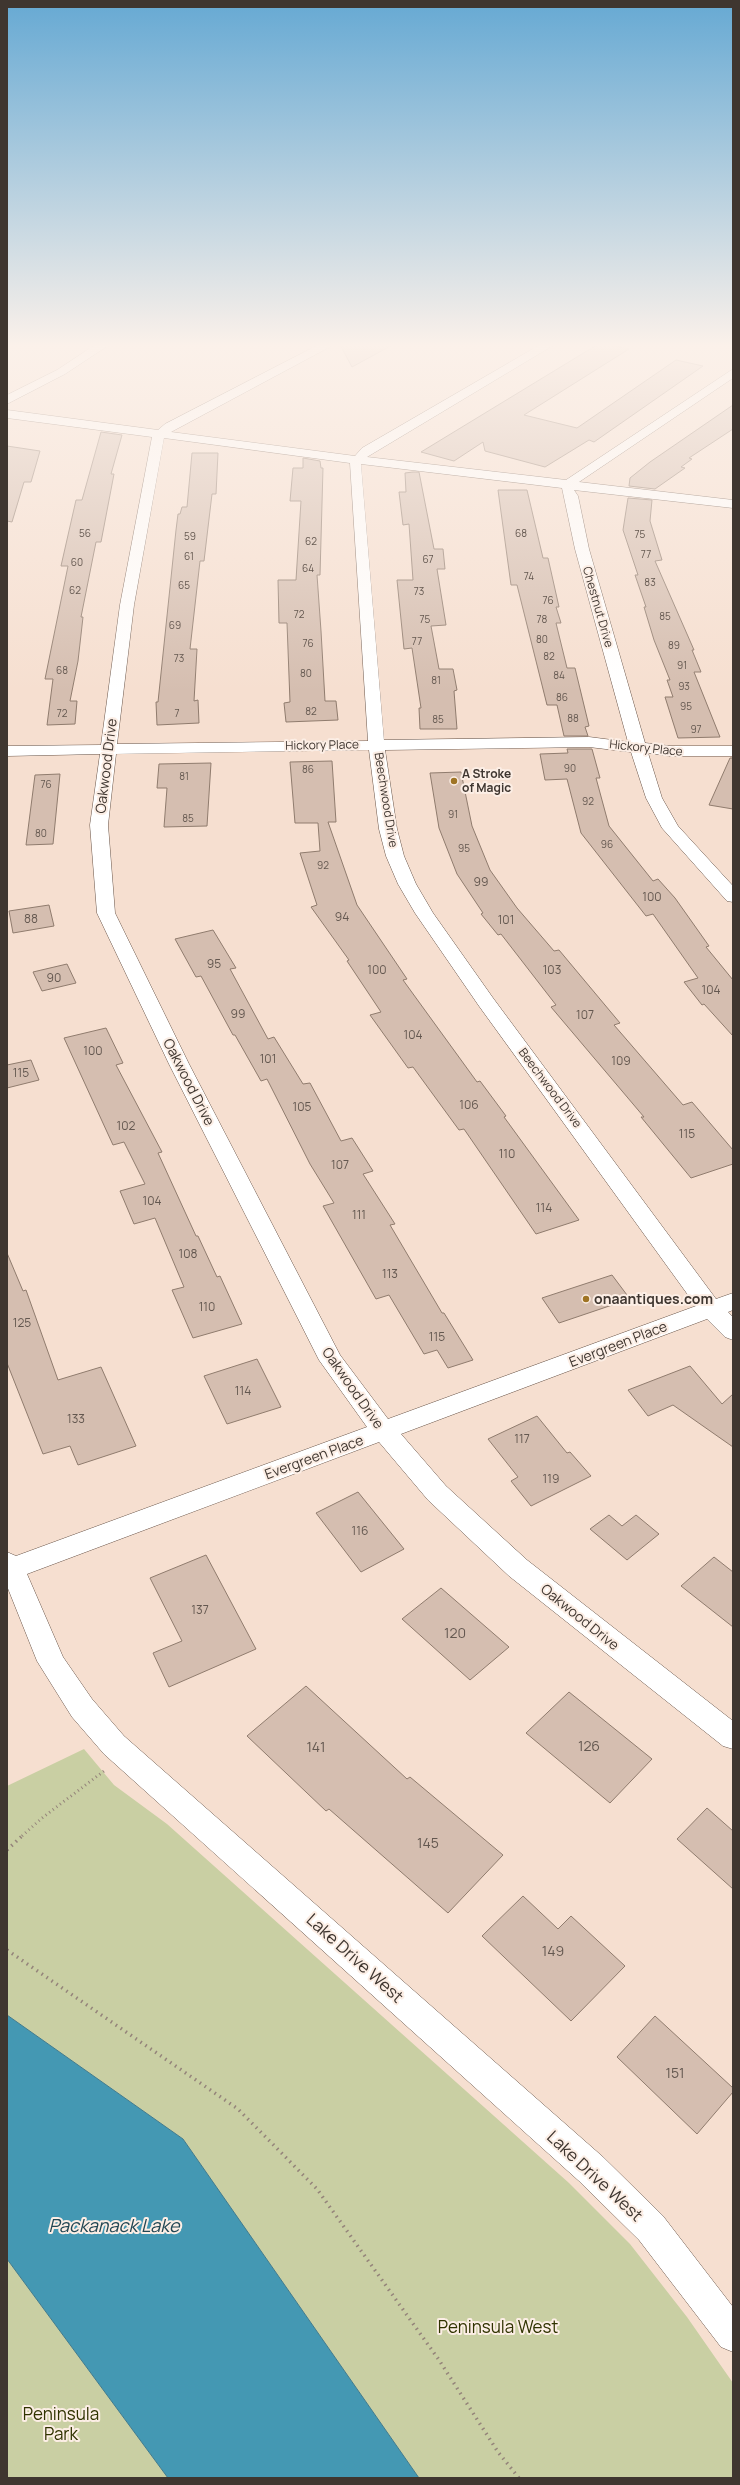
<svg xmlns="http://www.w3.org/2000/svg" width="740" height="2485" viewBox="0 0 740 2485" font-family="Manrope,sans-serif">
<rect width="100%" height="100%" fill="#f6dfd0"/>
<!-- green -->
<g fill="#c9cfa3">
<polygon points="84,1749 114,1785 167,1824 569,2183 630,2244 687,2317 733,2383 733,2478 419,2478 183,2139 7,2015 7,1786"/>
<polygon points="7,2259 168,2478 7,2478"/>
</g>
<!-- water -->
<polygon fill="#4498b3" stroke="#427b8c" points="7,2015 183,2139 419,2478 168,2478 7,2259"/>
<!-- building -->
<g fill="#d5beb0" stroke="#907c6e">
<polygon points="339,343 396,343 352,367"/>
<polygon points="600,343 629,349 524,415 577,428 676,360 703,366 594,442 589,440 545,467 485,451 483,442 454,461 421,452"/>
<polygon points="733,405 733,429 689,458 692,459 681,467 685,468 655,489 629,486 630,478 650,462"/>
<polygon points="101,432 122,435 111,474 114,474 101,542 96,542 81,617 83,617 78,661 70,701 77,701 75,724 47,725 53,679 45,679 68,566 61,566 76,500 82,500"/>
<polygon points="7,446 40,451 31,482 24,482 12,522 7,521"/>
<polygon points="192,453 218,453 216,494 212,494 204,561 200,561 190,649 197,649 194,701 198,700 199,723 157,725 156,702 158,702 176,530 178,514 180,514 182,507 187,507"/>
<polygon points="303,458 320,461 321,468 323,468 320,575 317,575 321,631 325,701 336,701 338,720 286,722 284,703 290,702 287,623 279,623 278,580 296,580 301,501 290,501 293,468 303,468"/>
<polygon points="413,472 419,472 434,549 443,549 445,569 437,569 446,625 431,626 439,669 453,669 457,690 454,691 457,729 420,729 419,708 421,708 412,648 404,649 397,580 413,580 409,524 403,525 399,492 406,492 405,473"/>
<polygon points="498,490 527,490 543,558 548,558 559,607 556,607 561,623 556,623 567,668 575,668 589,726 585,727 588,736 564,736 557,705 547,705 517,585 511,585"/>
<polygon points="628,498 652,500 650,521 662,560 655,561 694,650 692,650 701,672 694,672 720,737 678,738 665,697 673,697 667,680 670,680 654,640 644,607 646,607 635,575 638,575 623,530"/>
<polygon points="567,749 592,749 600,778 596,778 609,826 653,881 658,879 675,898 709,946 706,947 733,980 733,1036 704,1004 702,1005 684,982 698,978 653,914 646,916 581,833 567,779 545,780 540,754 568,753"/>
<polygon points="730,758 733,758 733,809 709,805"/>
<polygon points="332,761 336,822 328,822 357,905 407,979 403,980 477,1082 480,1081 506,1116 504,1117 579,1220 536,1234 464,1129 459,1130 413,1067 408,1068 370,1015 381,1012 347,961 349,960 311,907 317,905 300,853 320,851 318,823 295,823 290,762"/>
<polygon points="211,763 207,826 164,827 167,788 157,788 159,764"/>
<polygon points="461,772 472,826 490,870 517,908 554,951 559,950 620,1023 614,1025 683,1105 692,1102 733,1150 733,1164 691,1178 641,1117 644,1117 551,1007 556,1005 501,934 498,935 481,914 483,913 457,874 439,828 430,773"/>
<polygon points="60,774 53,844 26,845 35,775"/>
<polygon points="49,905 54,926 13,933 9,911"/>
<polygon points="213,930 236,968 230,969 268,1039 274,1037 303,1084 310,1083 341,1141 352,1138 373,1171 363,1174 395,1224 390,1225 442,1313 444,1313 473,1360 448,1368 437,1350 424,1354 389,1295 376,1299 323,1206 334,1203 310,1164 267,1079 261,1081 235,1035 233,1035 201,976 196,977 175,939"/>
<polygon points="67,964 76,983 42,991 33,972"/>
<polygon points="106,1028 123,1063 116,1065 162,1152 158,1153 196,1236 198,1236 217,1277 220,1276 242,1324 193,1338 172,1290 184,1287 155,1218 134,1224 120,1191 145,1184 124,1142 113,1145 64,1038"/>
<polygon points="31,1060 39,1080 7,1088 7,1065"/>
<polygon points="7,1253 23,1291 26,1290 58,1380 101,1367 136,1446 78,1465 70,1446 43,1454 7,1363"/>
<polygon points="612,1275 630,1299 559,1323 542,1298"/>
<polygon points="257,1359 281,1407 227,1424 204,1376"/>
<polygon points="690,1366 722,1404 733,1394 733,1447 673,1405 648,1416 628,1390"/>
<polygon points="537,1416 567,1453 570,1452 591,1476 531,1506 511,1481 518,1477 488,1439"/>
<polygon points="358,1492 404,1549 361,1572 316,1513"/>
<polygon points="609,1515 622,1526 636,1515 659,1534 627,1560 590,1529"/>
<polygon points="206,1555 256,1649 169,1687 153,1653 182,1641 150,1578"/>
<polygon points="714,1557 733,1572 733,1627 681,1586"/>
<polygon points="441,1588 509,1647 470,1680 402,1619"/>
<polygon points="306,1686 407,1779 410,1777 503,1855 448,1913 329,1809 326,1811 247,1736"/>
<polygon points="569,1692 652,1759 610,1803 526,1733"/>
<polygon points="707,1808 733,1831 733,1889 677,1839"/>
<polygon points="523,1896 558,1929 571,1916 625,1966 571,2021 482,1936"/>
<polygon points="655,2016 733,2088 733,2092 697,2134 617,2057"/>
</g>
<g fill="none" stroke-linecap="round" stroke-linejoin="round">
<!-- minor casing -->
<g stroke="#6a564a" stroke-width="1">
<g id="minor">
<polygon points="98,343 112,343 65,374 7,404 7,395 57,370"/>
<path d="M322,343H337L171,432L355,456L362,448L543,343H557L367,457L566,480L733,369V378L579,482L733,500V508L574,490L578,496L589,549L645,743L670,746H733V756H670L648,753L662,798L678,826L733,886V902L727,901L662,828L646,798L631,752L589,747L385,750L397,829L404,856L416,884L433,913L493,998L716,1299L733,1293V1310L728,1312L733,1317V1340L725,1337L707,1319L401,1434L446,1486L527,1560L733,1721V1749L723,1746L509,1576L428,1500L379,1442L27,1574L63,1657L92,1699L124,1736L603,2157L663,2216L733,2307V2352L721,2347L639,2240L579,2181L104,1754L72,1717L37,1661L7,1586V1552L16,1556L367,1427L319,1360L169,1064L97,913L90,825L100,754L7,756V746L101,745L120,605L152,437L7,418V410L158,430L165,424ZM164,438L350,463L368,741L117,744L134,605ZM361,464L562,488L575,549L628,742L589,737L384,740ZM369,750L379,829L386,856L398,884L415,913L479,1006L696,1306L388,1419L340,1355L189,1064L115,913L108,825L116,754Z"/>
</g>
</g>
<!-- path-far1 -->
<polyline stroke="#94847a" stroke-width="3" stroke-dasharray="1 3.5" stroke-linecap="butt" points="22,1836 42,1818 104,1771"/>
<!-- path -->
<g stroke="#94847a" stroke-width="3.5" stroke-dasharray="1.5 4.5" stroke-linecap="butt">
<polyline points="7,1850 23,1835"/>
<polyline points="7,1950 238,2109 317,2189 439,2360 498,2452 519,2478"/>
</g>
<!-- minor -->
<use href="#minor" fill="#fff" fill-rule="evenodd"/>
</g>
<!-- sky -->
<linearGradient id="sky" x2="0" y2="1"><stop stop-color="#66a9d3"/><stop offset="0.5" stop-color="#fbf1ea"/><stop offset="1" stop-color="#fbf1ea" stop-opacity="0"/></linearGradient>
<rect width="740" height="691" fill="url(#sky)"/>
<!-- markers -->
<g fill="#9f7424" stroke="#fceee5" stroke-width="1.5">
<circle cx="454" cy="781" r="4"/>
<circle cx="586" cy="1299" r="4"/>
</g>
<g text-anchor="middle" stroke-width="4" stroke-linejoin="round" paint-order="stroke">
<!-- far-number labels -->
<g font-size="10" fill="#645850">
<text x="85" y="537">56</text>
<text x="521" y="537">68</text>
<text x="640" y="538">75</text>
<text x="190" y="540">59</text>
<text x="311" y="545">62</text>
<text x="646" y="558">77</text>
<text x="189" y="560">61</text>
<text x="428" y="563">67</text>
<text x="77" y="566">60</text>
<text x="308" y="572">64</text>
<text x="529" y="580">74</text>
<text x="650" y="586">83</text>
<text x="184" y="589">65</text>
<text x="75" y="594">62</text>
<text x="419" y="595">73</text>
<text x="548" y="604">76</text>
<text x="299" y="618">72</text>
<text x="665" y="620">85</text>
<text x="425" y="623">75</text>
<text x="542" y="623">78</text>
<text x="175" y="629">69</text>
<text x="542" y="643">80</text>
<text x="417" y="645">77</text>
<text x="308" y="647">76</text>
<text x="674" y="649">89</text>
<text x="549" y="660">82</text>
<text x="179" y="662">73</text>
<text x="682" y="669">91</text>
<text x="62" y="674">68</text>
<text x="306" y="677">80</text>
<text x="559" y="679">84</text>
<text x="436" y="684">81</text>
<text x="684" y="690">93</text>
<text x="562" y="701">86</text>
<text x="686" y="710">95</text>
<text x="311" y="715">82</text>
<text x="62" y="717">72</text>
<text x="177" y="717">7</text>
<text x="573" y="722">88</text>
<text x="438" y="723">85</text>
<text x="696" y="733">97</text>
<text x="570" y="772">90</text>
<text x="308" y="773">86</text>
<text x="184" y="780">81</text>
<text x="46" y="788">76</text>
<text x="588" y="805">92</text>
<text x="453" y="818">91</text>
<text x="188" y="822">85</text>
<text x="41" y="837">80</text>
<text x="607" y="848">96</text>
<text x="464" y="852">95</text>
<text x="323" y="869">92</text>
</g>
<!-- far-street labels -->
<g font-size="12" fill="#3f3630" stroke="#fceee5">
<text transform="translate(598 607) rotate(74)" y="4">Chestnut Drive</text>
<text transform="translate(322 745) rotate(-1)" y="4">Hickory Place</text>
<text transform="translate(646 748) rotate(6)" y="4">Hickory Place</text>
<text transform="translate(386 800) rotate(81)" y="4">Beechwood Drive</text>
<text transform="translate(550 1088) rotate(53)" y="4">Beechwood Drive</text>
</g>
<!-- far-poi labels -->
<g font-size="12" font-weight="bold" fill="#3f3630" stroke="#fceee5" text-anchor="start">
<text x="462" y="778">A Stroke<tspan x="462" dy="14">of Magic</tspan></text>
</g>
<!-- number labels -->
<g font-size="12" fill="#645850">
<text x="481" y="886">99</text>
<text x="652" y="901">100</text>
<text x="342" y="921">94</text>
<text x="31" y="923">88</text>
<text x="506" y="924">101</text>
<text x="214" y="968">95</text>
<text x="377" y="974">100</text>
<text x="552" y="974">103</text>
<text x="54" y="982">90</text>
<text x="711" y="994">104</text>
<text x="238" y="1018">99</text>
<text x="585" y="1019">107</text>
<text x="413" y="1039">104</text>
<text x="93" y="1055">100</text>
<text x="268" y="1063">101</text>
<text x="621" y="1065">109</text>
<text x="21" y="1077">115</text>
<text x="469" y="1109">106</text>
<text x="302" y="1111">105</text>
<text x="126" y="1130">102</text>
<text x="687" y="1138">115</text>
<text x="507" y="1158">110</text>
<text x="340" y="1169">107</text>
<text x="152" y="1205">104</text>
<text x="544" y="1212">114</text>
<text x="359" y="1219">111</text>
<text x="188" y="1258">108</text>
<text x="390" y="1278">113</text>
<text x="207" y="1311">110</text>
<text x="22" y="1327">125</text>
<text x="437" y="1341">115</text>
<text x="243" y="1395">114</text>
<text x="76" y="1423">133</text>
<text x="522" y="1443">117</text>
<text x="551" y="1483">119</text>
<text x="360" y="1535">116</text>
<text x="200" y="1614">137</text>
</g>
<!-- street labels -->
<g font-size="14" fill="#3f3630" stroke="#fceee5">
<text transform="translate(106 766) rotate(-83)" y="5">Oakwood Drive</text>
<text transform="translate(189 1082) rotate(63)" y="5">Oakwood Drive</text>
<text transform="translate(618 1344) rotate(-21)" y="5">Evergreen Place</text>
<text transform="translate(353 1388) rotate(55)" y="5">Oakwood Drive</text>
<text transform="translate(314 1457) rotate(-20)" y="5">Evergreen Place</text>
<text transform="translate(580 1617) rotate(39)" y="5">Oakwood Drive</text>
</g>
<!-- poi labels -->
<g font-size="14" font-weight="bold" fill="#3f3630" stroke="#fceee5" text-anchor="start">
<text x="594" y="1304">onaantiques.com</text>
</g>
<!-- near-number labels -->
<g font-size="14" fill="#645850">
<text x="455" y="1638">120</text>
<text x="589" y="1751">126</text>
<text x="316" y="1752">141</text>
<text x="428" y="1848">145</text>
<text x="553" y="1956">149</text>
<text x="675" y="2078">151</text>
</g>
<!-- near-street labels -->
<g font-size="17" fill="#3f3630" stroke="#fceee5">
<text transform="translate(355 1958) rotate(42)" y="6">Lake Drive West</text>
<text transform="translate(595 2176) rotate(43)" y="6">Lake Drive West</text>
</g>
<!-- near-park labels -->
<g font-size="17" fill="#303300" stroke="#fceee5">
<text x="498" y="2333">Peninsula West</text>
<text x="61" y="2420">Peninsula<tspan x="61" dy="20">Park</tspan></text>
</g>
<!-- near-water labels -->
<g font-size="18" font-style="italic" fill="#224754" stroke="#fceee5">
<text x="114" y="2232">Packanack Lake</text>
</g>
</g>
<!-- border -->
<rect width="740" height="2485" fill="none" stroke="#3f3630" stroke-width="16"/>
</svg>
